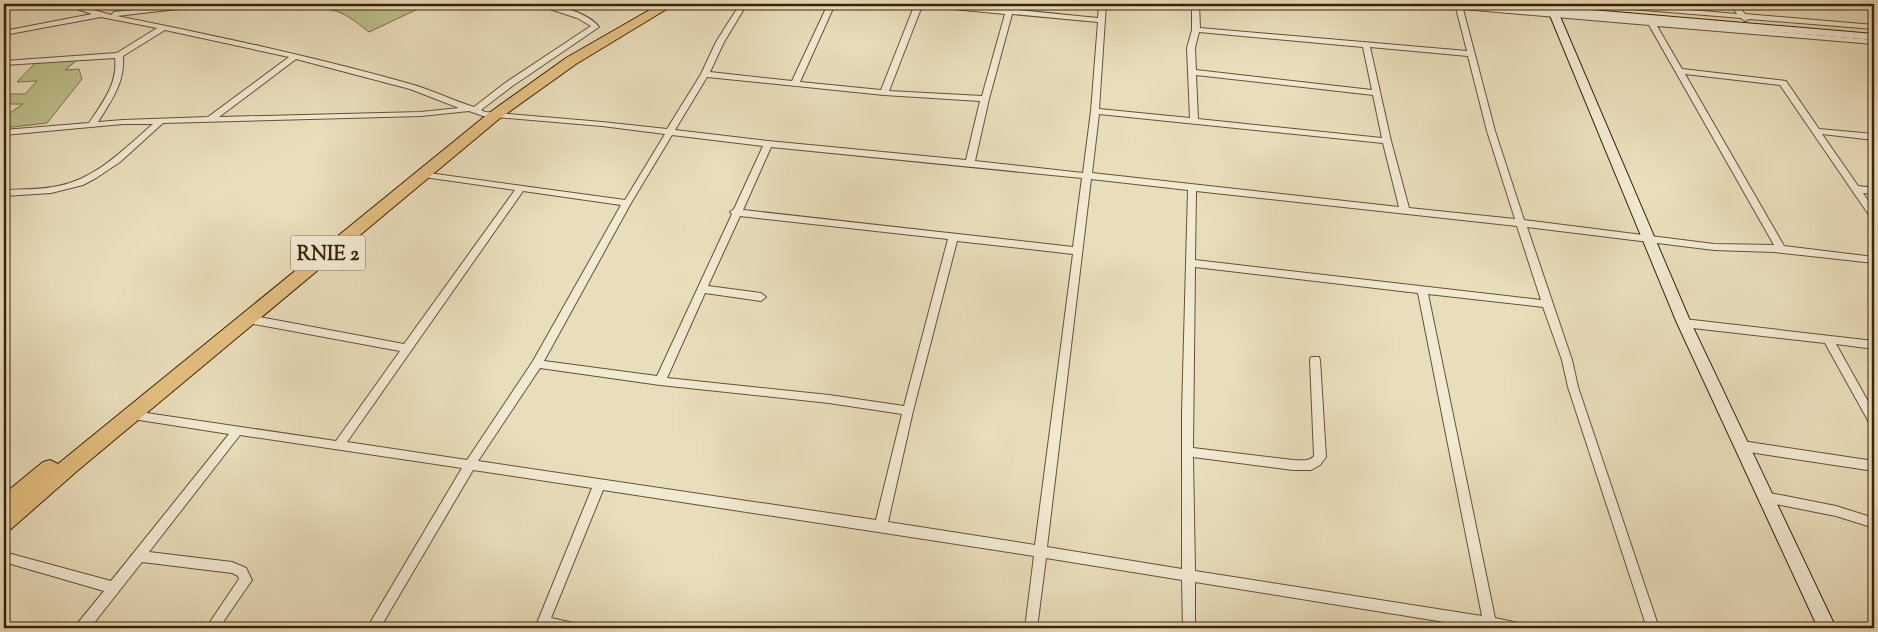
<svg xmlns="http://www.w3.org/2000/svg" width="1878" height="632" viewBox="0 0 1878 632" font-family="'Sorts Mill Goudy',serif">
<rect width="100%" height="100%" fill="#e9debb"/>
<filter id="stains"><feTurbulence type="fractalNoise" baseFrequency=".004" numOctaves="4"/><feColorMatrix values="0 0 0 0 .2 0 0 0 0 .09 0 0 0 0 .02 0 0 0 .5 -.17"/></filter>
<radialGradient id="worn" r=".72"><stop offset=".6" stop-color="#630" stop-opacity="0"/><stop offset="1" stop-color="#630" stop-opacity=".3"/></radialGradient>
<!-- green -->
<g fill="#bcc08c" stroke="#7c7248">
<path d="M309,4H407L420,8L369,32C341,10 336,7 300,10Z"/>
<polygon points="77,60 65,70 79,69 82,79 47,123 4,128 4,117 23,104 4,104 4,94 25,94 37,81 17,82 35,63"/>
</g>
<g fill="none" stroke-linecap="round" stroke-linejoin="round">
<!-- street casing -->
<g stroke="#665232" stroke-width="2">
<g id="street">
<path d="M62,4H73L111,15L114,12L190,4H206L203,6L117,16C216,36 316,57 414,85C434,91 454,101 474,107L505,83L591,26L577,18L535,4C553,3 588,12 599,27L511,87L481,110L485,112L602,122L667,129L701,74L716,42L740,4H747L724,42L710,72L792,81L828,4H835L800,82L881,90L915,4C976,4 1037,12 1098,18L1099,4H1106L1099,109L1190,118L1187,48L1192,30V4H1199L1200,28L1467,51L1456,8L1431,6L1428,4H1459L1874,40V44L1657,26L1682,69L1786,81L1819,129L1874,134V140L1822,134L1858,186L1874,188V194L1863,193L1874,210V219L1871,218L1780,85L1685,74L1784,246L1874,257V263L1774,252L1714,250L1527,227L1572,360L1578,387L1659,628H1647L1568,387L1562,360L1543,307L1428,294L1495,618L1523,624L1524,628H1482L1195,582V628H1183L1182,580L1046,558L1037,628H1025L1034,556L603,490L551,618L578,624L579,628H535L592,488L473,470L380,628H367L462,468L240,435L149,552L232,562L246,568L252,580L219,628H206L239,579L238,576L232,573L142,562L90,628H76L77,624L104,591L4,562V552L111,581L229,434L133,419L129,418L128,415L129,412L133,411L336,441L400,351L248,323L243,319L244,316L248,315L404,344L515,190L424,177L421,176L420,174L421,172L625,200L665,134L602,126L483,116L469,111L421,116L163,123L120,162L96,178L83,185L51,193L4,196V190C22,189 40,190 58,186C96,179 125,148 153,124H123L4,135V130L89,123C103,102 118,83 115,58L4,65V61L117,53L157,28L101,17L4,35V31L92,14ZM922,6L1005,14L982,96L889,91ZM1463,9L1649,25L1774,245L1714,244L1524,220L1495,131ZM1012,14L1098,22L1091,111L1083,173L975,161L989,99ZM165,30L289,57L208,117L123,120L98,122C112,100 125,82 123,56ZM1199,32L1363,47L1372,90L1196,70L1195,48ZM1370,47L1468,56L1487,131L1515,219L1409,208L1391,141ZM296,59L410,89L459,108L421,112L219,117ZM1196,75L1373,95L1382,138L1198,119ZM707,77L884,95L980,101L966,160L768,141L675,130ZM1099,114L1383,143L1399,207L1092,173ZM672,135L763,146L734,209L730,212L732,214L657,376L544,361L631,203ZM771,147L1082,178L1073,247L743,210ZM1091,179L1188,190L1182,412V569L1047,547ZM523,191L621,205L533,361L467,460L347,442ZM1196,191L1517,226L1541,300L1195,260ZM740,216L948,239L904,406L829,395L667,378L705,293L761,301L766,297L761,293L708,286ZM957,241L1073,254L1035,545L888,522L913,411ZM1195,267L1418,293L1482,616L1195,571L1193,457L1293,470H1311L1320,465L1326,457L1320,360L1319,357H1311L1310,360L1314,456C1309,462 1301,460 1293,460L1193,448ZM540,368L660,385L829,403L902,414L876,520L478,461Z"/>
<polygon points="1592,4 1619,4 1737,14 1730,4 1737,4 1745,14 1874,25 1874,29 1749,19 1745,21 1741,18 1596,6"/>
<polygon points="1684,319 1874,341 1874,349 1836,344 1874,412 1874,425 1870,424 1825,343 1684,327 1679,323"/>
<polygon points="1742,441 1874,461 1874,471 1742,451 1738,449 1736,446 1738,443"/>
<polygon points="1765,492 1836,506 1874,518 1874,528 1836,516 1765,502 1761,501 1759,497 1761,493"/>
</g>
</g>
<!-- secondary casing -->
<g stroke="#3b2304" stroke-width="2">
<polygon id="secondary" points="1476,4 1513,4 1546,6 1545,4 1555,4 1556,7 1874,34 1874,40 1559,14 1691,323 1836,628 1818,628 1677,323 1549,13 1481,7"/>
</g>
<!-- highway casing -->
<g stroke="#3b2304" stroke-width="2">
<polygon id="highway" points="660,4 675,4 576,64 499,119 77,471 11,529 4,532 4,494 43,462 50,460 58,464 489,113 566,58"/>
</g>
<!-- street -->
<use href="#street" fill="#f1ead3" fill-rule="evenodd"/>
<!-- secondary -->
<use href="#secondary" fill="#f1ead3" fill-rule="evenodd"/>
<!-- highway -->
<use href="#highway" fill="#e4bf7e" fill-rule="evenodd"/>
</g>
<g text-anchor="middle" stroke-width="4" stroke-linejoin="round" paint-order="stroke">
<!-- shield labels -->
<rect fill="#f1ead3" stroke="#725f42" stroke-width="1" x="290.5" y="235.5" width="75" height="35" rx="4"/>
<g font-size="20" font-weight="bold" fill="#3b2304">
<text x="328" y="260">RNIE 2</text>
</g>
</g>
<!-- margin -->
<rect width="1878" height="632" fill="none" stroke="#e9debb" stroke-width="20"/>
<rect x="5" y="5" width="1868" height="622" fill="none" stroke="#3b2304" stroke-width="2.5"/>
<rect x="10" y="10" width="1858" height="612" fill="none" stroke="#3b2304"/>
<rect width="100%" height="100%" filter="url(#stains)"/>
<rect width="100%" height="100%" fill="url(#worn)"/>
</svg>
